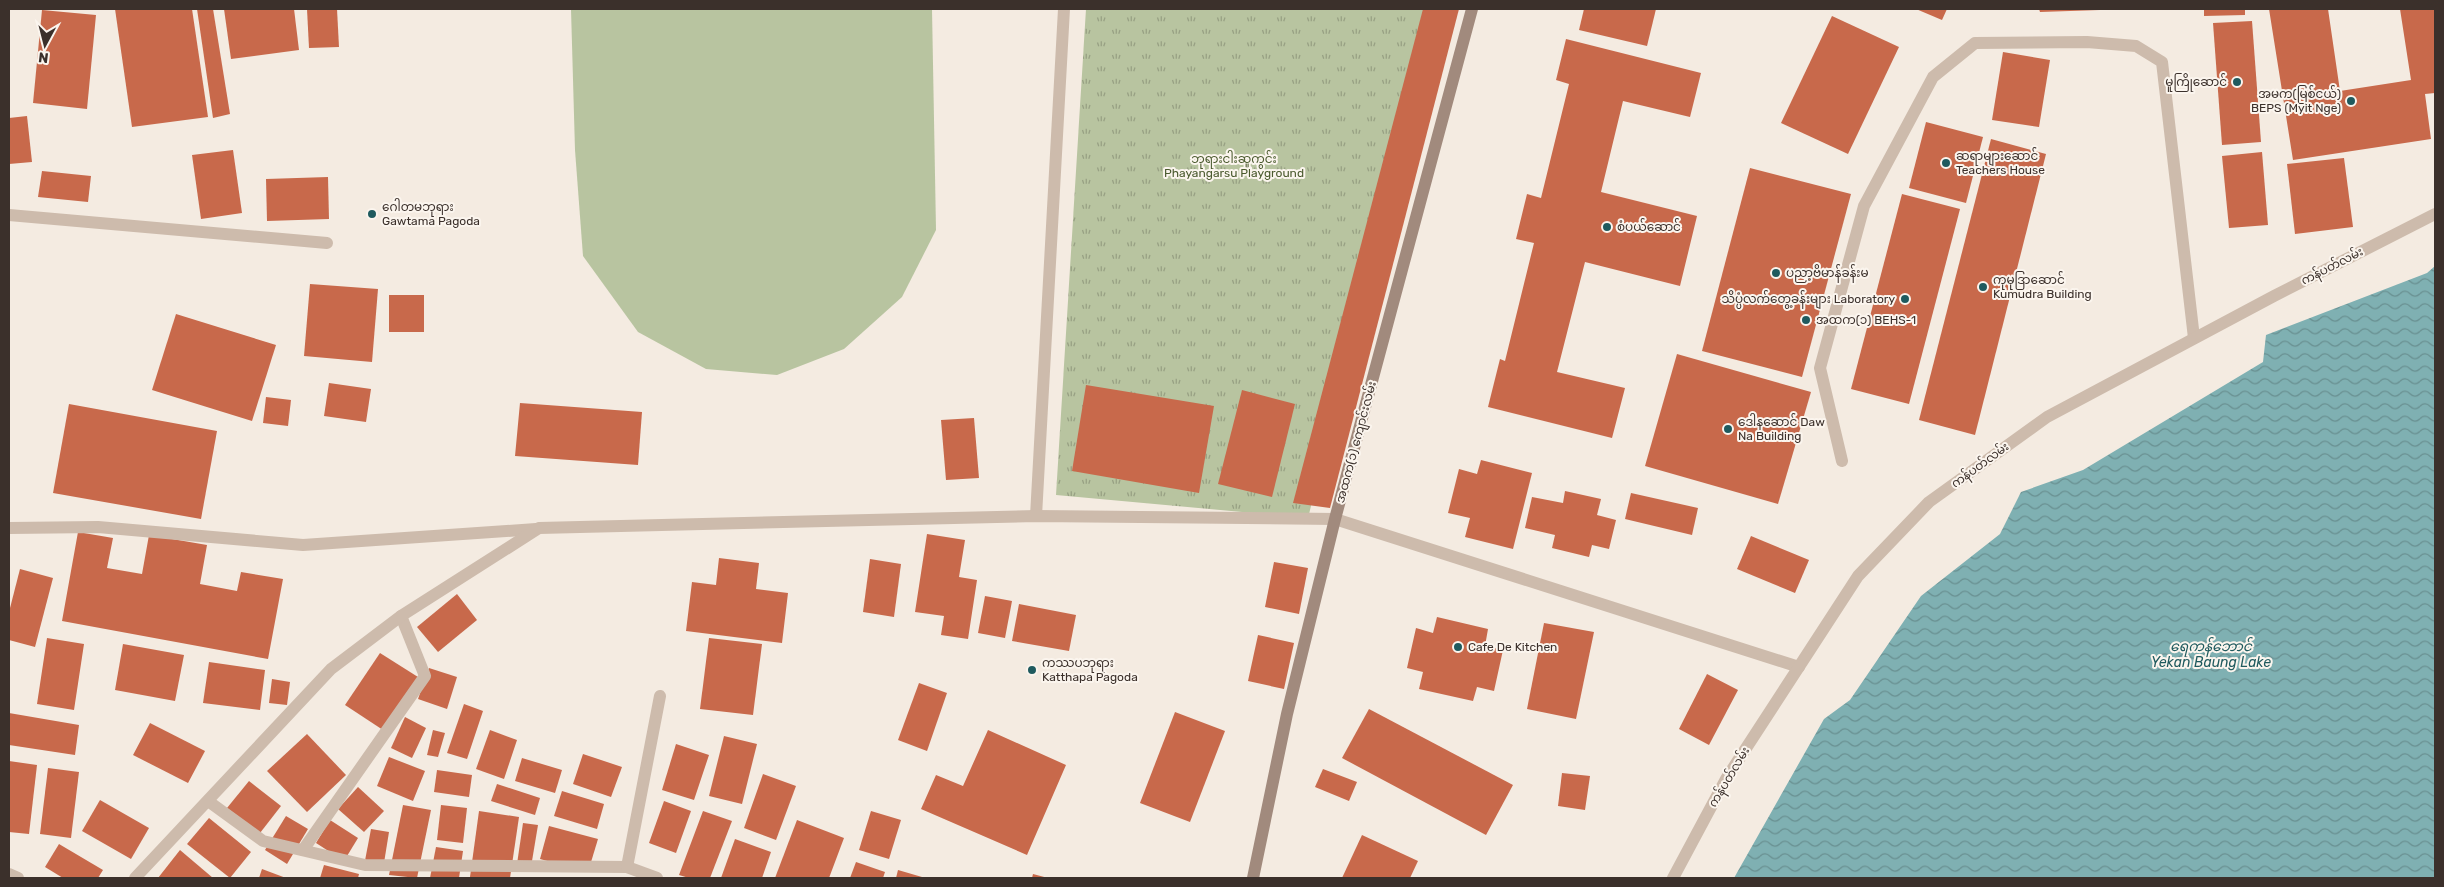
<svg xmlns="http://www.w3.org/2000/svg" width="2444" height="887" viewBox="0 0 2444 887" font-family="Rubik,'Noto Sans Myanmar',sans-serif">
<defs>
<pattern id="park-tufts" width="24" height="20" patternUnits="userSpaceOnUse" patternTransform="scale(1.25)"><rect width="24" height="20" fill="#b8c4a0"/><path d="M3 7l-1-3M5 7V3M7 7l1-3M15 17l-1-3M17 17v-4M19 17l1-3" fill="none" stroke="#97a083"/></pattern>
<pattern id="water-waves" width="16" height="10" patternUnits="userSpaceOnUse" patternTransform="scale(1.25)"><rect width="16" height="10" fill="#7fb0b2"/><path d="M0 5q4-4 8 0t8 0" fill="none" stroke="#699091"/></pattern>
</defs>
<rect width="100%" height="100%" fill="#f4ebe1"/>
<!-- green -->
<polygon fill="#b8c4a0" points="571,9 932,9 936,230 902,297 844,349 777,375 706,369 638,332 583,256 575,150"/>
<!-- park -->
<polygon fill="url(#park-tufts)" points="1086,9 1434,9 1308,518 1056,495"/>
<!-- water -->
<polygon fill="url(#water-waves)" points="2435,266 2435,878 1734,878 1824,719 1850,700 1921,596 2000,534 2021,492 2083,470 2263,362 2266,335 2427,273"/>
<!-- building -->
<g fill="#c8694b">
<polygon points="115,9 192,9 208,117 132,127"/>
<polygon points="197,9 213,9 230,114 213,118"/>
<polygon points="224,9 294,9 299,50 231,59"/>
<polygon points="307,9 337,9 339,47 309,48"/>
<polygon points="1423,9 1459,9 1330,508 1293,503"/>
<polygon points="1584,9 1656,9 1647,46 1579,30"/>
<polygon points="1916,9 1947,9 1942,20"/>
<polygon points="2039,9 2100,9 2100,10 2040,12"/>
<polygon points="2204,9 2245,9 2245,15 2204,16"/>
<polygon points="2269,9 2328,9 2340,91 2411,80 2400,9 2435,9 2435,93 2425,94 2431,139 2293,160"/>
<polygon points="42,10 96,15 87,109 33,103"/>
<polygon points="1832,16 1899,47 1848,154 1781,123"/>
<polygon points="2252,21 2261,142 2222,145 2213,23"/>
<polygon points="1566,39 1701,73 1690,117 1623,101 1601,192 1697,216 1680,286 1585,262 1557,372 1625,388 1612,438 1488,407 1500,359 1505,361 1534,243 1516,239 1527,194 1541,198 1569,84 1556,80"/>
<polygon points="2003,52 2050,60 2039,127 1992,120"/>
<polygon points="27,116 32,162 9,164 9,118"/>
<polygon points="1926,122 1983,137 1966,203 1909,188"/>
<polygon points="1991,139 2046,154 1975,435 1919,420"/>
<polygon points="233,150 242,213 201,219 192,155"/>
<polygon points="2262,152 2268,225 2229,228 2222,156"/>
<polygon points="2344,158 2353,227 2295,234 2287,164"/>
<polygon points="1750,168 1851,194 1802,377 1702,351"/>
<polygon points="42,171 91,176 88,202 38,197"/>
<polygon points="328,177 329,219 267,221 266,179"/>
<polygon points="1902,194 1960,209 1909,404 1851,389"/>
<polygon points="310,284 378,289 372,362 304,356"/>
<rect x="389" y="295" width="35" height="37"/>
<polygon points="176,314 276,345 252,421 152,390"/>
<polygon points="1677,354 1811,392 1778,504 1645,466"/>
<polygon points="329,383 371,389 366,422 324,416"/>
<polygon points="1086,385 1214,406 1199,493 1072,471"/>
<polygon points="1242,390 1295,404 1272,497 1218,484"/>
<polygon points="266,397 291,400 288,426 263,423"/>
<polygon points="520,403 642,412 638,465 515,456"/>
<polygon points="69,404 217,431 201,519 53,493"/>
<polygon points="974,418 979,478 946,480 941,420"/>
<polygon points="1481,460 1532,473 1513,549 1465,537 1470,518 1448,513 1459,469 1477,474"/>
<polygon points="1565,491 1601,499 1597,515 1616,520 1609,549 1592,545 1589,557 1552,548 1555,535 1525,528 1532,497 1563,503"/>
<polygon points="1631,493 1698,508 1692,535 1625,519"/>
<polygon points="78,532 113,538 107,568 142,574 149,535 207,545 200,584 237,591 241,572 283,579 268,659 62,621"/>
<polygon points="927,534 965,540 959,577 977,580 968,639 941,635 944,616 915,612"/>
<polygon points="1751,536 1809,560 1795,593 1737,569"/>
<polygon points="719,558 759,563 756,589 788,593 782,643 686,631 692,582 716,585"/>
<polygon points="870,559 901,564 894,617 863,612"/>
<polygon points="1274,562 1308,568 1299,614 1265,607"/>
<polygon points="20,569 53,578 35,647 9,640 9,612"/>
<polygon points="457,594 477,620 438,652 417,627"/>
<polygon points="985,596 1012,601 1005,638 978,633"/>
<polygon points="1019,604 1076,615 1069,651 1012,641"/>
<polygon points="1437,617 1488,629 1485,646 1503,650 1494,691 1477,687 1473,701 1419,689 1423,672 1407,668 1416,628 1433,633"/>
<polygon points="1544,623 1594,632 1576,719 1527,709"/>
<polygon points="1258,635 1294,643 1284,689 1248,681"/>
<polygon points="47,638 84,644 74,710 37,704"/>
<polygon points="709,638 762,644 753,715 700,709"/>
<polygon points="123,644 184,655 175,701 115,690"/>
<polygon points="380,653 418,677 383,730 345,705"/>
<polygon points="209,662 265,670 260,710 203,703"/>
<polygon points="429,668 457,677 447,709 418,699"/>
<polygon points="1707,674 1738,690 1709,745 1679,729"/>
<polygon points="272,679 290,682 287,705 269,703"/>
<polygon points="919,683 947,693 927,751 898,740"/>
<polygon points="464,704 483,711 467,759 447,753"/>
<polygon points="1369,709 1513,785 1486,835 1342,758"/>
<polygon points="1175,712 1225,731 1190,822 1140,803"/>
<polygon points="9,713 79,725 75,755 9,745"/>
<polygon points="405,717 426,728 412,758 391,748"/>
<polygon points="150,723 205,751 188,783 133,755"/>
<polygon points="433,730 445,733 438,757 427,755"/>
<polygon points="490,730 517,740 504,779 476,769"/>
<polygon points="988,730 1066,765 1027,855 921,809 936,775 963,786"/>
<polygon points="307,734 346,775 307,812 267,771"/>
<polygon points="724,736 757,744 742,804 709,796"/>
<polygon points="676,744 709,755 694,800 662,790"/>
<polygon points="583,754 622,767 611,797 573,784"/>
<polygon points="389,757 425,771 413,801 377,786"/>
<polygon points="522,758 562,770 555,793 515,781"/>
<polygon points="9,761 37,765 29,834 9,832"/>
<polygon points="48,768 79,772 71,838 40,834"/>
<polygon points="1323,769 1357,782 1349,801 1315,787"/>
<polygon points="437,770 472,775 469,797 434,792"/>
<polygon points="1562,773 1590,776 1585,810 1558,806"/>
<polygon points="763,774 796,786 776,840 744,828"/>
<polygon points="249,781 281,806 260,833 227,808"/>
<polygon points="497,784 540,798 535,815 491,801"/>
<polygon points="358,787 384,811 364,832 338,809"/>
<polygon points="562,791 604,804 597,829 554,816"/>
<polygon points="100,800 149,828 131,859 82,831"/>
<polygon points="664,801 691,811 676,853 649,843"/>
<polygon points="403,805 431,810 417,878 389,875"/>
<polygon points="441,805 467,808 463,843 437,840"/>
<polygon points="479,811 519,817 510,878 470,877"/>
<polygon points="703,811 732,821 710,878 689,878 679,875"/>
<polygon points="871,811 901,820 889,859 859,850"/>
<polygon points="286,816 308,829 287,864 265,850"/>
<polygon points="209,818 251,852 230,878 187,844"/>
<polygon points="330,820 358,838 344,861 316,843"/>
<polygon points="797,820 844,838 829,878 775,878"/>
<polygon points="523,823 538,825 531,867 517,864"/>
<polygon points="549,826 598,839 588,872 540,859"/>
<polygon points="371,829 389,832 383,869 364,866"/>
<polygon points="1362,835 1418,861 1410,878 1342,878"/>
<polygon points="735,839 771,852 762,878 721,878"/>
<polygon points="59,844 103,870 98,878 63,878 45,867"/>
<polygon points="436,847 463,851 459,878 430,878"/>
<polygon points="180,850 213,878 158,878"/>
<polygon points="856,862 885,872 883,878 850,878"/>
<polygon points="324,865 359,874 358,878 320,878"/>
<polygon points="262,869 286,878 259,878"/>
<polygon points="898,870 922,877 921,878 896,878"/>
<polygon points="1033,874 1048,878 1032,878"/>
</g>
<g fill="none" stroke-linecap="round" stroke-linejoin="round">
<!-- service -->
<g stroke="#cdbbac" stroke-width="12">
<polyline points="9,215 327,243"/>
<polyline points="1842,461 1820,368 1864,206 1933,77 1975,43 2087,42 2136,46 2162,62 2194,338"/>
</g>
<!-- minor -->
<g stroke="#cdbbac" stroke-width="12">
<polyline points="1036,516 1064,9"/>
<polyline points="9,528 98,527 303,545 536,529"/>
<polyline points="208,801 263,841 365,865 627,867 657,878"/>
<polyline points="303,850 425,676 401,616"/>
<polyline points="627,867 660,696"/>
<polyline points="9,874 18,878"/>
<polyline points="135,878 331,669 401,616 539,528 1036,516 1335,519 1799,667"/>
<polyline points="1673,878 1726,779 1858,576 1929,502 2047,417 2274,296 2435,214"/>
</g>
<!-- secondary -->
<polyline stroke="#a18a7d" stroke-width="12" points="1253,878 1287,714 1335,519 1472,9"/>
</g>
<!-- markers -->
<g fill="#1f5a5e" stroke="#fbf5ee" stroke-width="2">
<circle cx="2237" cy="82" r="5"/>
<circle cx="2351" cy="101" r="5"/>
<circle cx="1946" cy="163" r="5"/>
<circle cx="372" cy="214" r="5"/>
<circle cx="1607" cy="227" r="5"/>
<circle cx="1776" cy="273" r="5"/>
<circle cx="1983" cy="287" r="5"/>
<circle cx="1905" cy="299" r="5"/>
<circle cx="1806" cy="320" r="5"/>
<circle cx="1728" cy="429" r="5"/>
<circle cx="1458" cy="647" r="5"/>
<circle cx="1032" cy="670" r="5"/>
</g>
<g text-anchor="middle" stroke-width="4" stroke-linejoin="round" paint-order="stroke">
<!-- poi labels -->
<g font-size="12" fill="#3b302b" stroke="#fbf5ee" text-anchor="start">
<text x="2227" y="86" text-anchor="end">မူကြိုဆောင်</text>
<text x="2341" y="98" text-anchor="end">အမက(မြစ်ငယ်)<tspan x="2341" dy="14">BEPS (Myit Nge)</tspan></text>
<text x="1956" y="160">ဆရာများဆောင်<tspan x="1956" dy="14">Teachers House</tspan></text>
<text x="382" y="211">ဂေါတမဘုရား<tspan x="382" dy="14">Gawtama Pagoda</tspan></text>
<text x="1617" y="231">စံပယ်ဆောင်</text>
<text x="1786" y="277">ပညာ့ဗိမာန်ခန်းမ</text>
<text x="1993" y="284">ကုမုဒြာဆောင်<tspan x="1993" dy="14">Kumudra Building</tspan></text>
<text x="1895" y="303" text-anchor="end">သိပ္ပံလက်တွေ့ခန်းများ Laboratory</text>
<text x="1816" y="324">အထက(၁) BEHS-1</text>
<text x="1738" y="426">ဒေါနဆောင် Daw<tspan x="1738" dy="14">Na Building</tspan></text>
<text x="1468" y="651">Cafe De Kitchen</text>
<text x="1042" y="667">ကဿပဘုရား<tspan x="1042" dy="14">Katthapa Pagoda</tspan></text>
</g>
<!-- park labels -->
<g font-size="12" fill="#4a5a2e" stroke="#fbf5ee">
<text x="1234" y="163">ဘုရားငါးဆူကွင်း<tspan x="1234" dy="14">Phayangarsu Playground</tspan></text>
</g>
<!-- street labels -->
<g font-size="12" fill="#3b302b" stroke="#fbf5ee">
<text transform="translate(2332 266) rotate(-27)" y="4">ကန်ပတ်လမ်း</text>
<text transform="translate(1356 442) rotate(-75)" y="4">အထက(၁) ကျောင်းလမ်း</text>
<text transform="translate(1980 465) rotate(-36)" y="4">ကန်ပတ်လမ်း</text>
<text transform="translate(1729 777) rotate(-59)" y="4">ကန်ပတ်လမ်း</text>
</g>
<!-- water labels -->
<g font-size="14" font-style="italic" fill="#1f5a5e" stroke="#fbf5ee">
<text x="2211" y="651">ရေကန်ဘောင်<tspan x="2211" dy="16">Yekan Baung Lake</tspan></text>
</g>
</g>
<!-- border -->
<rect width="2444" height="887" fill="none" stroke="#3b302b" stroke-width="20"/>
<!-- north arrow -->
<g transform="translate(45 45) rotate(187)" stroke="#fbf5ee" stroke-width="4" paint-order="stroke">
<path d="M0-4L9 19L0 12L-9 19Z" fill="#3b302b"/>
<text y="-8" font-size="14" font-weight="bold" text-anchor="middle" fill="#3b302b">N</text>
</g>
</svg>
